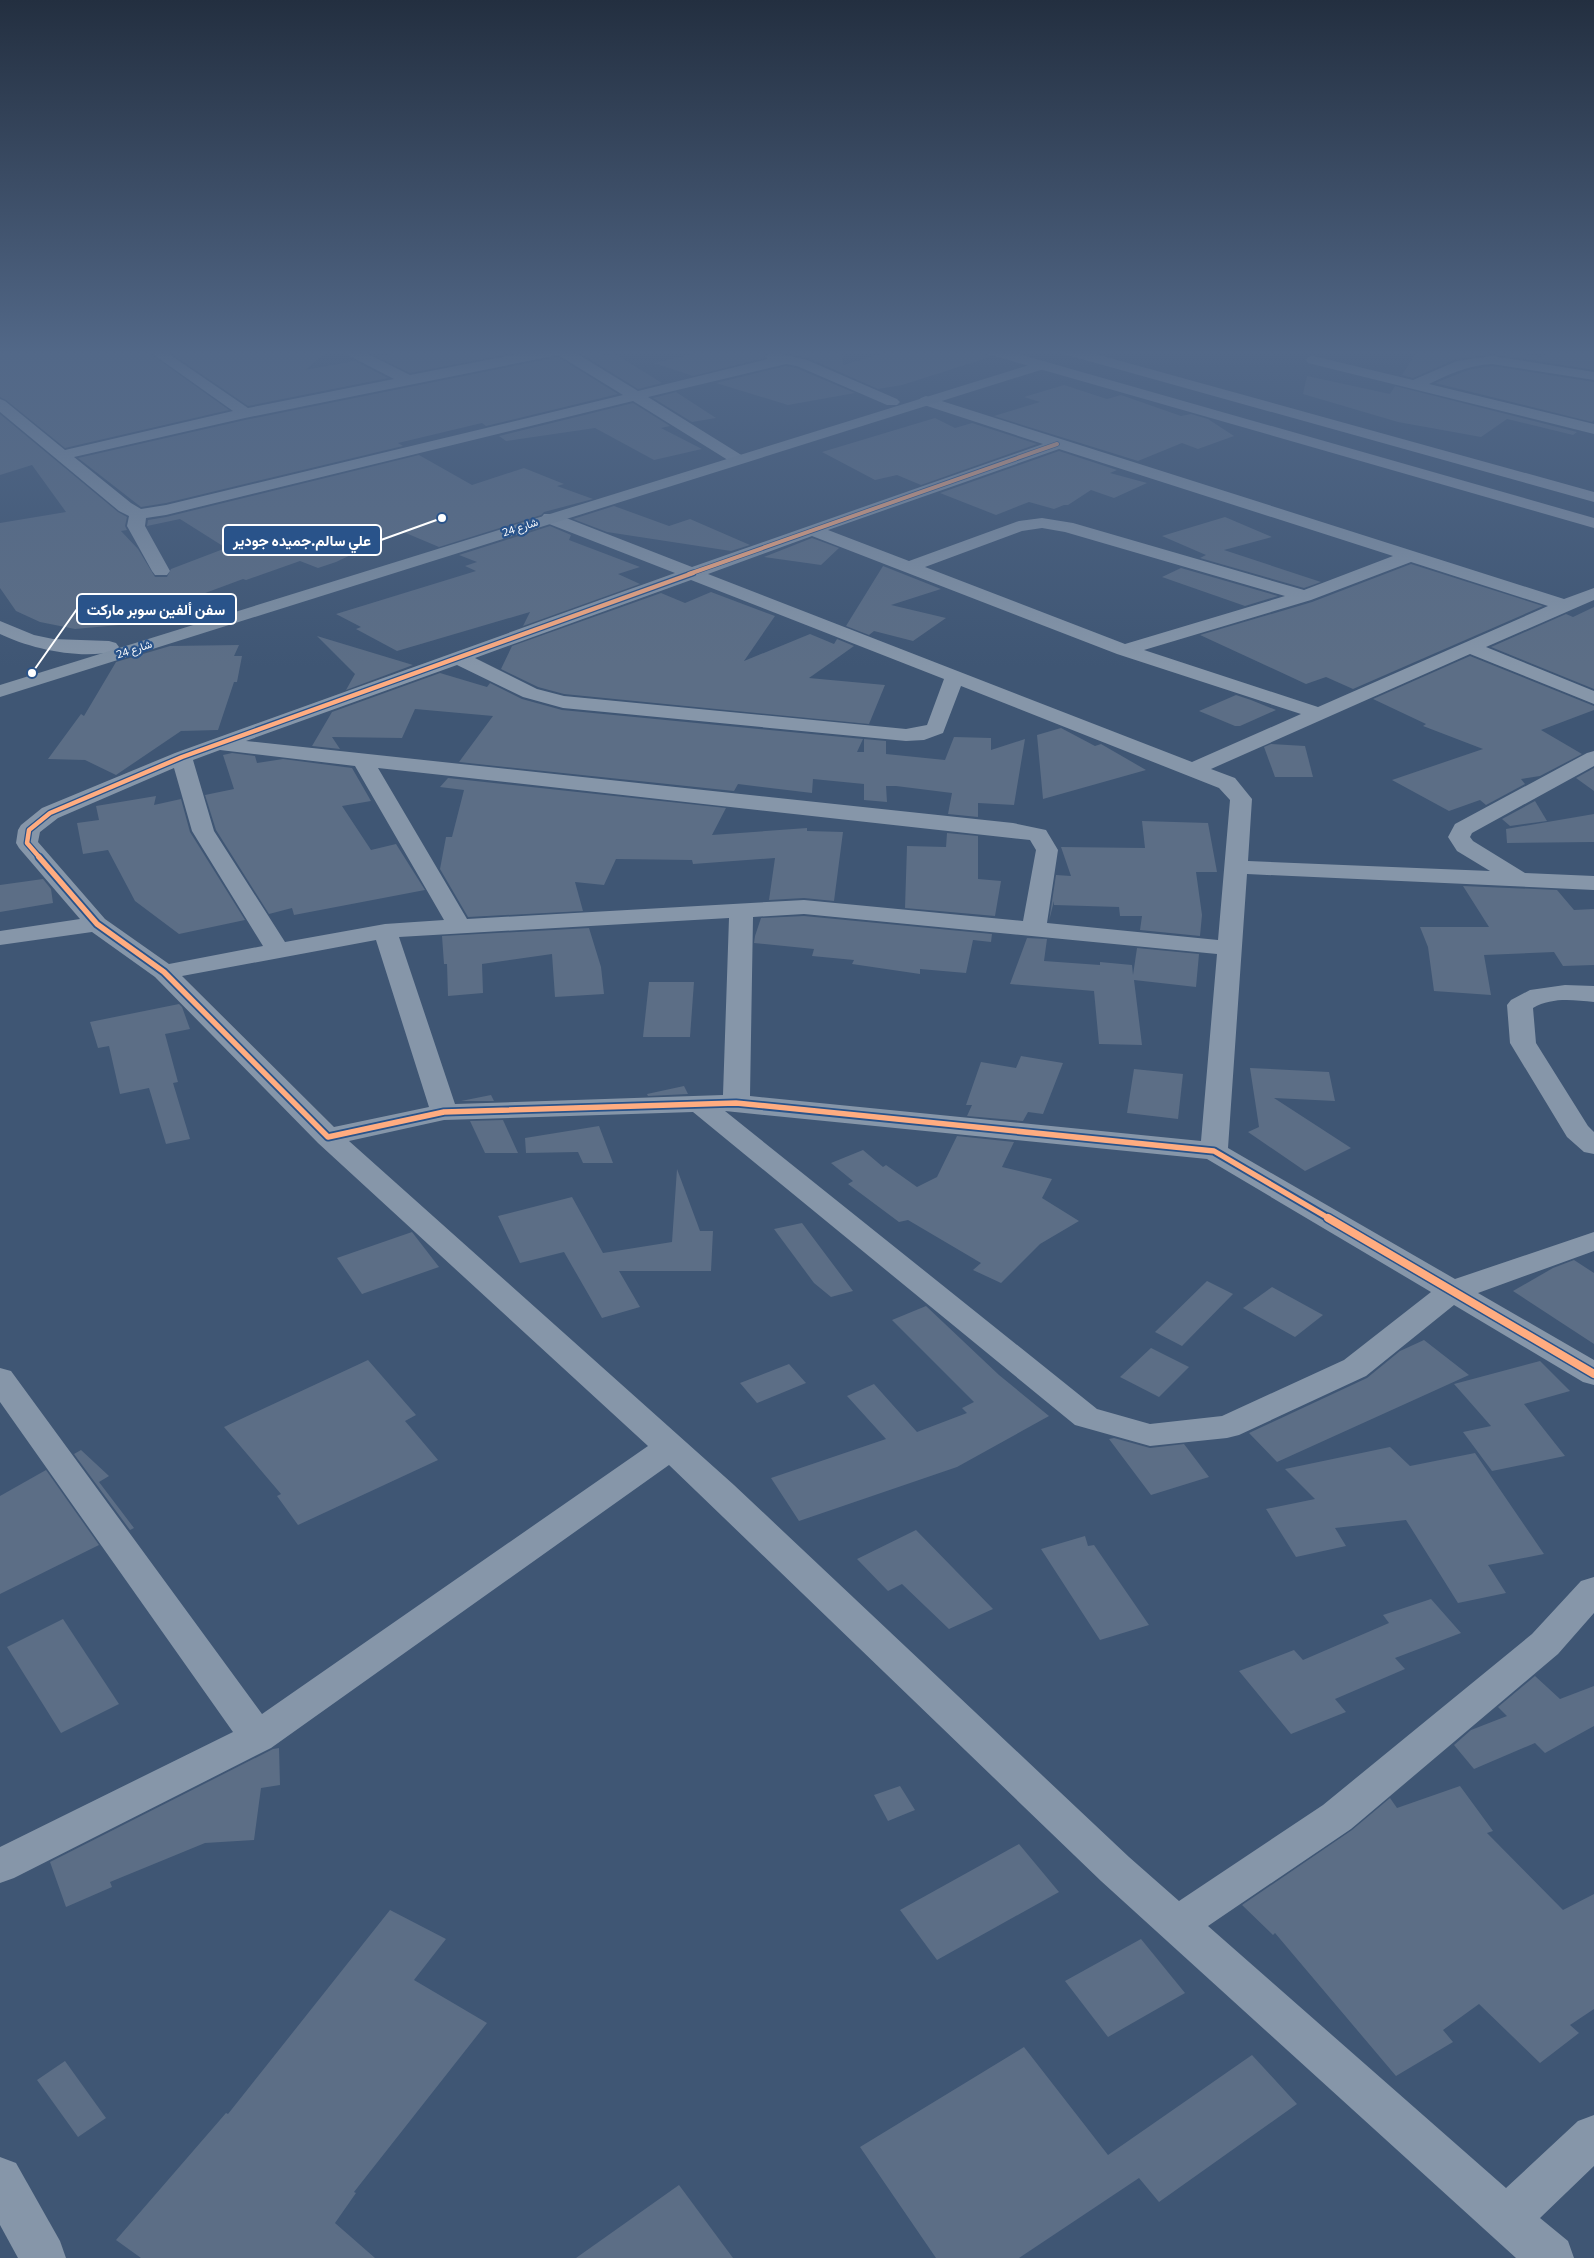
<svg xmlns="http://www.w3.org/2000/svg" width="1594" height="2258" viewBox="0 0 1594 2258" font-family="Commissioner,Vazirmatn,sans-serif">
<rect width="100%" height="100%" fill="#3f5674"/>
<!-- building -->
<g fill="#5c6e86">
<polygon points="0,350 145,350 229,410 65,448 6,400 0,397"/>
<polygon points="166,350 249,350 325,353 305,370 355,361 388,378 248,406"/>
<polygon points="413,350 529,350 410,373 377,357"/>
<polygon points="575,350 601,350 602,355 615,354 662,383 638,389"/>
<polygon points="713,350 842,350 843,365 895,350 980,350 983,355 990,357 902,385 878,389 808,358 772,350 764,354 764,358 693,376 654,363"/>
<polygon points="1418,350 1500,350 1541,357 1551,350 1574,350 1594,354 1594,370 1492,354 1456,359 1413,378 1402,375"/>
<polygon points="558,357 618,394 486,426 482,423 398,443 403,446 166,503 141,507 78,458 245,420"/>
<polygon points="786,366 796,368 855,393 788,405 716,383"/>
<polygon points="1492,366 1594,382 1594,420 1592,422 1435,383 1468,370"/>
<polygon points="1307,376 1390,394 1395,386 1577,432 1573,435 1507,419 1481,437 1398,422 1303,394"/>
<polygon points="1064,385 1107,399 1121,395 1181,416 1191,414 1208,419 1234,436 1198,449 1182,443 1138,461 994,416 1040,402 1024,397"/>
<polygon points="676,392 716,418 692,422 653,398"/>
<polygon points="633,403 670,426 661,428 702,449 654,460 595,428 506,441 499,436"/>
<polygon points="0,414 118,512 127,517 125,526 127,530 121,531 138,549 155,577 167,577 171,569 226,548 180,519 147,526 148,520 166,517 419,455 472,485 524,468 564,484 557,486 593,499 544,512 541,515 439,547 401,531 336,562 318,568 300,561 246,580 243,579 119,625 75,629 40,622 16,611 0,588 0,523 66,512 32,465 0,475"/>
<polygon points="935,418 955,428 972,423 1037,444 921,485 897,475 875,480 822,452"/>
<polygon points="1059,451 1117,470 1110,473 1147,483 1114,498 1091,490 1068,505 1064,505 1054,509 1029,502 996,515 940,493"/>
<polygon points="614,506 669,526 690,519 750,545 731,551 607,532 573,519"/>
<polygon points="1225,517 1272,537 1224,550 1321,582 1304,588 1200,558 1206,555 1162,536"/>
<polygon points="550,526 571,535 569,540 640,567 618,574 640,584 523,626 530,612 397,651 356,629 361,627 336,614 476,571 465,566 477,562 459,555"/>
<polygon points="812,538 839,548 821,565 764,557"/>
<polygon points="1411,564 1543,606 1353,689 1326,677 1306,684 1200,635 1312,602"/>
<polygon points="883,566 941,589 891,605 946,618 913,641 874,631 869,635 846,626"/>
<polygon points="1181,568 1278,596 1245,606 1162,577"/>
<polygon points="711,592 775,616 744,661 810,634 834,644 837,639 854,646 809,678 885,685 869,724 564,694 538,687 501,669 512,646 661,593 685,603"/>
<polygon points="1594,607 1594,689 1491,647 1566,614 1573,617"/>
<polygon points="317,636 413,665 346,690 355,674"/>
<polygon points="239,645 234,656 242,656 237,682 234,682 218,730 181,731 116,775 85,760 48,759 81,714 84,716 116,662 170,646"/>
<polygon points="1470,656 1594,706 1594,710 1541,730 1582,754 1540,776 1521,779 1525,784 1486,805 1480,800 1449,811 1392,780 1483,749 1423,726 1426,724 1373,699"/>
<polygon points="440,673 487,687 490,683 522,699 562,710 863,739 857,752 864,752 864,739 886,741 886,754 945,760 954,737 991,738 991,750 1025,739 1014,805 978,803 978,817 948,814 952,793 896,786 886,786 887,802 864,800 864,784 813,779 812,793 738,784 734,791 459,762 493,716 415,709 402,738 332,737 340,749 312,746 332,712"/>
<polygon points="1236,695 1251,700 1276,710 1240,726 1235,726 1199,711"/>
<polygon points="1061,728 1095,746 1101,744 1146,770 1043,799 1037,735"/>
<polygon points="1271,744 1305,746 1313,777 1275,777 1264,747"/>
<polygon points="232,753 255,756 257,763 283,759 352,768 371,801 342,806 371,850 396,844 425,890 294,915 292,908 269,914 216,830 205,795 234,789 223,755"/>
<polygon points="1594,768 1594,791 1576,778"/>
<polygon points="448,778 726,808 712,835 807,828 807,831 843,832 834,901 804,898 769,900 775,858 693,864 692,860 616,859 604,885 575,882 583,911 468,917 440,869 446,837 452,837 464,790 440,787"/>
<polygon points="156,796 154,805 181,799 190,832 245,920 179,934 135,901 108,850 83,854 77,823 99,820 96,806"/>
<polygon points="1535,801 1547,821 1510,826 1502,819"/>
<polygon points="1594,814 1594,842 1507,843 1506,829"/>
<polygon points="1142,821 1208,823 1217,872 1196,872 1202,915 1200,936 1140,930 1142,916 1120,916 1119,907 1054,905 1054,901 1049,921 1056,875 1071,876 1061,847 1145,848"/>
<polygon points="947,833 978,836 978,879 1001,881 995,916 905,908 907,846 946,847"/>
<polygon points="43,879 51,889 53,903 0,912 0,885"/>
<polygon points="1463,886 1557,890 1574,910 1594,909 1594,965 1563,966 1554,952 1484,955 1491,995 1434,991 1428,947 1420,927 1489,927"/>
<polygon points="804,916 992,934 991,942 973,940 966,973 920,969 920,974 852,964 854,960 812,956 814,949 754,943 755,936 761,918"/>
<polygon points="589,928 601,967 604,994 555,997 552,954 482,964 483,993 448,996 447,964 444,964 442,936"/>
<polygon points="1027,938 1047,939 1044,961 1100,965 1100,962 1132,965 1133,975 1137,948 1199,954 1196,987 1134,980 1142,1045 1099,1044 1094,991 1010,984"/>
<polygon points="649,982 694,982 690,1037 643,1037"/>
<polygon points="179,1004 182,1007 190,1029 165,1034 178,1082 173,1083 190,1139 166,1144 149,1088 120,1094 109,1046 98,1048 90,1022"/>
<polygon points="1021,1056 1063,1063 1043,1114 1028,1112 1023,1121 967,1116 972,1105 966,1105 981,1062 1016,1068"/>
<polygon points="1250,1068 1329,1072 1335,1101 1274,1098 1351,1148 1305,1171 1248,1132 1259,1127"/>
<polygon points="1134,1069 1183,1074 1178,1119 1127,1113"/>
<polygon points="684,1086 688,1094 648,1096 647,1094"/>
<polygon points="491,1095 494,1101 461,1101"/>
<polygon points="503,1120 518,1153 485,1153 470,1121"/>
<polygon points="599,1126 613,1163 583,1163 578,1152 526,1153 525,1138"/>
<polygon points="957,1136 1014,1142 1002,1167 1052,1179 1042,1198 1079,1221 1040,1244 1001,1283 973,1270 981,1263 908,1220 899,1222 848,1184 853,1181 831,1163 863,1150 883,1167 886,1165 917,1187 937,1177"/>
<polygon points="677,1169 700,1231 713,1231 711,1271 619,1271 640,1307 602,1318 564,1252 520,1263 498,1216 572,1197 603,1253 672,1242"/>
<polygon points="802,1223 853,1291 831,1297 814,1283 774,1229"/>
<polygon points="412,1232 439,1267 362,1294 337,1258"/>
<polygon points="1574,1260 1594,1273 1594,1344 1513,1291 1553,1268"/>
<polygon points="1207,1281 1233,1294 1182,1346 1155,1332"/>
<polygon points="1272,1287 1323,1315 1295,1337 1243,1308"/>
<polygon points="926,1306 999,1375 1049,1416 957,1467 799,1521 771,1478 886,1439 847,1396 874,1384 917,1432 967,1413 962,1408 974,1402 892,1320"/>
<polygon points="1424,1340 1469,1375 1277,1462 1249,1433 1367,1378 1400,1351"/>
<polygon points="1151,1348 1189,1367 1159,1397 1120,1377"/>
<polygon points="368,1360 416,1415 405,1421 438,1460 298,1525 277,1496 281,1494 224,1427"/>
<polygon points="1540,1361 1570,1391 1524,1404 1565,1456 1492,1471 1463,1432 1491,1426 1454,1384"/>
<polygon points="789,1364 806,1383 757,1403 740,1383"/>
<polygon points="1114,1438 1150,1448 1184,1444 1209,1477 1151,1495 1109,1439"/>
<polygon points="1390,1447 1410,1466 1475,1453 1544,1554 1488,1565 1506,1593 1458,1603 1406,1520 1335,1528 1346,1546 1296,1557 1266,1509 1315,1499 1285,1469"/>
<polygon points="81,1450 109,1476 99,1482 134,1528 130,1530 74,1454"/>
<polygon points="46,1470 99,1545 0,1594 0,1496"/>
<polygon points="916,1530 993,1609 949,1629 902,1584 888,1591 857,1559"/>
<polygon points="1085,1536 1088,1546 1094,1545 1149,1625 1100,1640 1041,1549"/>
<polygon points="1431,1599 1461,1633 1395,1658 1405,1669 1335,1699 1346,1712 1291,1734 1239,1671 1294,1650 1303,1660 1389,1623 1383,1615"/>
<polygon points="63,1619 119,1704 61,1733 7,1647"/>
<polygon points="1535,1676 1560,1699 1594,1686 1594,1726 1545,1753 1535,1743 1474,1769 1454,1745 1471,1730 1507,1716 1498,1707"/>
<polygon points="279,1748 280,1785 261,1788 254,1840 205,1843 110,1882 112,1887 66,1907 50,1862 273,1749"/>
<polygon points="900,1786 915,1810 888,1821 874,1795"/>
<polygon points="1460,1786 1493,1831 1487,1833 1563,1910 1594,1894 1594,2009 1570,2025 1579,2033 1540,2063 1479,2004 1443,2030 1453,2042 1396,2076 1275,1933 1273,1935 1242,1905 1352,1830 1390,1798 1397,1808"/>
<polygon points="1019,1844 1059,1892 937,1960 900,1910"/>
<polygon points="390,1910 446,1939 414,1980 487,2023 354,2192 356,2193 335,2223 375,2258 141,2258 116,2240 226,2113 228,2114"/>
<polygon points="1141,1939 1185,1993 1108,2037 1065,1981"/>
<polygon points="1024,2047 1108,2155 1252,2055 1297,2104 1159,2202 1139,2178 1019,2258 936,2258 860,2147"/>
<polygon points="65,2061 106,2118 78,2137 37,2080"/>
<polygon points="679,2185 733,2258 576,2258"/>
</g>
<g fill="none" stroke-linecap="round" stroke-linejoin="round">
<!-- street -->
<g fill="#8696a9" fill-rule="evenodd">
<path d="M147,350H163L248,408L394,379L344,353L342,350H360L410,375L539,350H571L638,391L768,359L765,356L772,352L807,360L897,399L900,402L897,405H887L797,366L786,364L648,397L743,456L745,459L743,462H731L633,401L166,515L146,518L145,526L170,571L167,575H155L152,571L127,526L129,516L119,511L0,412V399L5,401L65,450L233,411ZM558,355L623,395L166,505L141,509L131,503L74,457L245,418Z"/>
<path d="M1313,356L1413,380L1457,361L1492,356L1594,372V380L1492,364C1468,365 1450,374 1429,384L1594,424V434L1308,363L1306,360L1308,357Z"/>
<path d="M926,396L1564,599L1594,588V600L1486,647L1594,691V704L1470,654L1211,769L1235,778L1252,799L1248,861L1490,871L1457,851L1448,837L1455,824L1587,753L1594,751V766L1472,833L1470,837L1473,841L1525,873L1594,876V890L1247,874L1228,1148L1455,1279L1594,1232V1251L1478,1293L1594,1360V1385L1583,1382L1454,1305L1366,1376L1239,1435L1227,1438L1150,1446L1075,1425L693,1112L444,1120L349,1141L734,1485L1129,1857L1179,1901L1323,1805L1532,1634L1581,1581L1594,1577V1613L1558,1654L1351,1829L1208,1926L1506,2188L1578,2121L1594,2115V2166L1540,2218L1568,2241L1574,2258H1516L1101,1881L669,1465L271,1748L14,1878L0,1883V1847L233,1732L0,1402V1368L11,1371L262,1714L648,1446L318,1143L155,977L92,932L0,945V931L80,919L19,848L16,843L18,830L21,825L42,808L175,753L675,573L544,522L541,518L544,514H556L692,567L1043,444L921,404L918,401L921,398ZM1059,449L1393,556L1304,590L1073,523L1042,518L1019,521L909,561L828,530ZM1042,528L1065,532L1285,596L1125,644L925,567L1022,531ZM812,536L1117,654L1301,714L1192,762L708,574ZM1411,562L1548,606L1318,707L1144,650L1311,600ZM691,580L944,679L927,725L906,729L564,696L537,689L475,658ZM457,665L523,697L563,708L906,741L924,740L943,733L961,686L1219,788L1230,800L1218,940L1047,923L1058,850L1046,830L1013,823L246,741ZM220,750L355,766L444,920L385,924L285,942L214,831L193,760ZM174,768L192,831L263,946L169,964L105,919L38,842L40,832L58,818ZM378,768L1030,840L1036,850L1023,921L804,900L467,919ZM804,914L1217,954L1201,1141L750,1096L753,917ZM729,918L723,1095L455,1104L399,937ZM376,940L429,1107L334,1127L182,976ZM725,1111L1207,1159L1431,1292L1344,1360L1222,1416L1150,1424L1097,1409Z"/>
<path d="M0,621L34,635L53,639L109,641L116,643L119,647L116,651C81,660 31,649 0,634Z"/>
<path d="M1565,985L1594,986V1002C1573,1000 1552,997 1533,1008L1536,1043L1588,1126L1594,1132V1154L1584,1152L1567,1137L1510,1043L1507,1005L1511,1000L1530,990Z"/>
<polygon points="0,2157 16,2163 60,2241 66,2258 18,2258 0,2225"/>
</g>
<!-- secondary -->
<polygon fill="#8192a5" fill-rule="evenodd" points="1042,361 1049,365 1047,368 0,697 0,685"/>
<!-- primary -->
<g fill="#8593a7" fill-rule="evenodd">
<polygon points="982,350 1005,350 1594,518 1594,528 984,353"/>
<polygon points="1058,350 1081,350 1594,492 1594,502 1060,353"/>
</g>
<!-- cycleway-far3 casing -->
<g stroke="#29538a" stroke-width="5.5">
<polyline id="cycleway-far3" points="689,574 1057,444"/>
</g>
<!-- cycleway-far2 casing -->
<g stroke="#29538a" stroke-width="7">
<polyline id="cycleway-far2" points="40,858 27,843 29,830 50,813 182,757 693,573"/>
</g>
<!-- cycleway-far1 casing -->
<g stroke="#29538a" stroke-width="9">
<polyline id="cycleway-far1" points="39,857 97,924 164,972 328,1137 444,1112 736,1103 1214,1151 1330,1219"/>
</g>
<!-- cycleway casing -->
<g stroke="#29538a" stroke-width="11">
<polyline id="cycleway" points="1328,1218 1594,1374"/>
</g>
<!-- cycleway-far3 -->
<use href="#cycleway-far3" stroke="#ffac80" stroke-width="4"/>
<!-- cycleway-far2 -->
<use href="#cycleway-far2" stroke="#ffac80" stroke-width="4.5"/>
<!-- cycleway-far1 -->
<use href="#cycleway-far1" stroke="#ffac80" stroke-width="5.5"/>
<!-- cycleway -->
<use href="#cycleway" stroke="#ffac80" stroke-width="8"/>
</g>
<!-- sky -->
<linearGradient id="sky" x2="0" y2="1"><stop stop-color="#232f40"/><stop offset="0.53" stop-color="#526888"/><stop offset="1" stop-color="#526888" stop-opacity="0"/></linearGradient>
<rect width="1594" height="666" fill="url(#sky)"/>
<g text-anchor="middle" stroke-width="4.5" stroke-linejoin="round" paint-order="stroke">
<!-- far-street labels -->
<g font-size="11" fill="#fff" stroke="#29538a">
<text transform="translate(520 527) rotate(-18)" y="4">شارع 24</text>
<text transform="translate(134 649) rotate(-18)" y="4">شارع 24</text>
</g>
</g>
<!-- callouts -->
<path fill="none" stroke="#fff" stroke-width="2" d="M442 518L381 540M32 673L77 609"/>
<g fill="#fff" stroke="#29538a" stroke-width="2">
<circle cx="442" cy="518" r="5"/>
<circle cx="32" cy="673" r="5"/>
</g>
<g fill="#29538a" stroke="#fff" stroke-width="2">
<rect x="223" y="525" width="158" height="30" rx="5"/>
<rect x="77" y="594" width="159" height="30" rx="5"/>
</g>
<g font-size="15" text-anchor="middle" font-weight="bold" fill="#fff">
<text x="302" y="546">علي سالم.جميده جودير</text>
<text x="156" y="615">سفن ألفين سوبر ماركت</text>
</g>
</svg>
